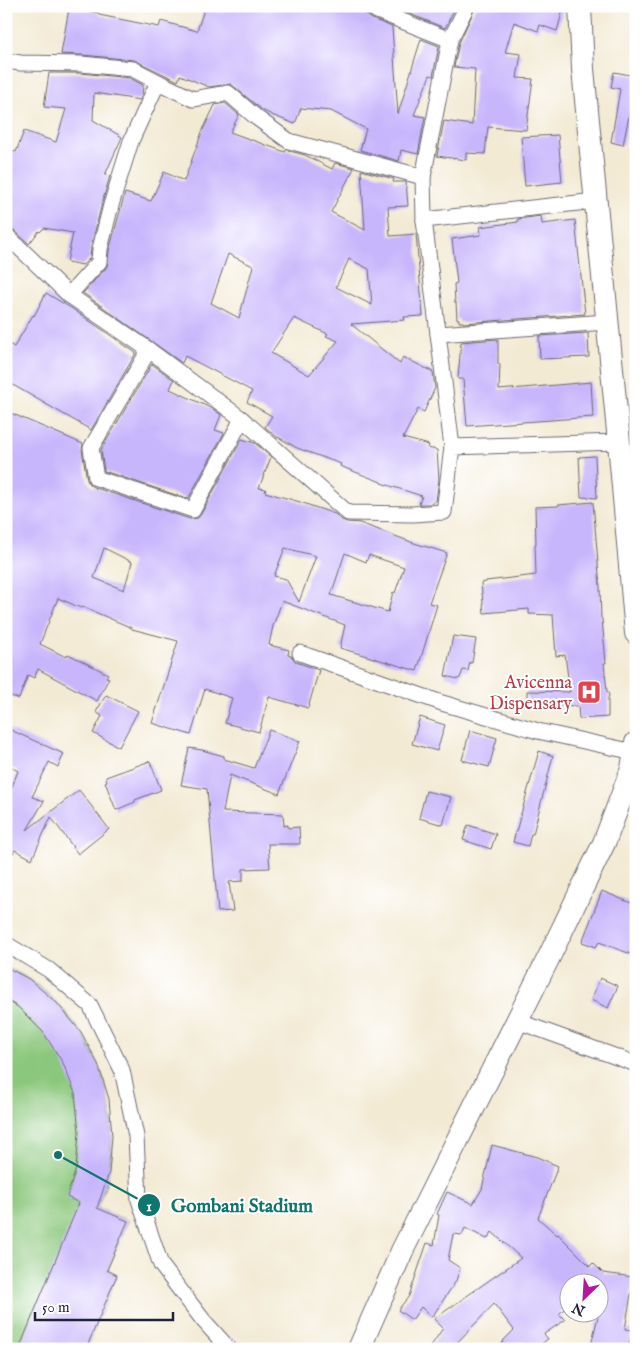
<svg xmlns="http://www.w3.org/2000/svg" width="642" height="1355" viewBox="0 0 642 1355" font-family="'IM FELL English',serif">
<rect width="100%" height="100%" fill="#fff"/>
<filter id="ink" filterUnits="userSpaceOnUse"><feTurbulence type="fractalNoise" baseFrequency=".02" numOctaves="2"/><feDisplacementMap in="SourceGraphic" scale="10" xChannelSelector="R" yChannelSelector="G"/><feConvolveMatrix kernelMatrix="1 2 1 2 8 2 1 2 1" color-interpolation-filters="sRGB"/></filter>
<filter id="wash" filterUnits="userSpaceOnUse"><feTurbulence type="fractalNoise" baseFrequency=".0096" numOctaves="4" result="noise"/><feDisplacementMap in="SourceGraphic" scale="20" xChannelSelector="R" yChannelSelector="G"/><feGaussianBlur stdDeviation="1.12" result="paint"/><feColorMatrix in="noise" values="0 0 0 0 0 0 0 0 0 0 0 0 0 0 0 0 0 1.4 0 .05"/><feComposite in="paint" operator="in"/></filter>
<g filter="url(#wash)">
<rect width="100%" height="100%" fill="#f3ead4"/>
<!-- green -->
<path fill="#8bc77c" stroke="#56745c" d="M6,967C14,971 23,975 30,980C93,1025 121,1095 109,1171C107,1184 101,1196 97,1208L128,1221L107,1270L117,1275L86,1349H6Z"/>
<g id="blocks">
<!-- building -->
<g fill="#c8b6fc" fill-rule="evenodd">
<polygon points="205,6 361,6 364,13 372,19 392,27 398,114 421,39 439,46 433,76 430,75 414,115 425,117 418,154 401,150 399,161 360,150 366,129 331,111 301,108 295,124 272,115 262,110 231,84 209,87 180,75 178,81 134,60 82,55 61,54 69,8 99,13 99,15 159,27 161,21 197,31"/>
<polygon points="390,6 456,6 445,28"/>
<polygon points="476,6 564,6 557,31 540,25 538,31 514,22 505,52 521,54 517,78 533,79 526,130 488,127 485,154 466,153 466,160 437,156 444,121 472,125 475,69 454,67 459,43"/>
<polygon points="614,72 636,76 636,112 630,111 623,145 611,142 620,89 611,87"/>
<polygon points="49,73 80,73 130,78 143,85 142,95 140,100 94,93 93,120 122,137 105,175 110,176 102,203 91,247 90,258 83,265 67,262 73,233 44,228 40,232 39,231 29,244 12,228 6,226 6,148 16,152 24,131 56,142 66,109 44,107"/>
<path d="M225,103L239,115L230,132L285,152L286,150L305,155L332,169L335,163L354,168L331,212L365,230L361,170L394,179L393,182H406L408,206L388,207L390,236L416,234L423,316L404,317L405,320L351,324L400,364L403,357L433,372L435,388L424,412L418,409L403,438L429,445L428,448L437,450L439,479L436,501L430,504H419L422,496L381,483V482L340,466L341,464L297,448L278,437V438L265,427L272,416L247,402L252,391L185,356L182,363L83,293L106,268L108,263L109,251L125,193L151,201L164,172L184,181L202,132L215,105ZM228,254L253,266L239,318L211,303ZM349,259L369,269L372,305L336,287ZM294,318L328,334L326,336L338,341L309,375L271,353Z"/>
<polygon points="558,135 562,182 525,186 521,137"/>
<polygon points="541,216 542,224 575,220 585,314 463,323 463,322 459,322 459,319 457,319 456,302 455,303 454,284 457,283 452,239 481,235 480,227 518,222 518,219"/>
<polygon points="46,293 71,308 136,353 91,430 6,381 6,342 14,347 33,315 34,316"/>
<polygon points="588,333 589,357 540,359 539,336"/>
<polygon points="498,339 498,364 500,364 499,390 591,382 593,417 467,426 463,379 458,379 461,342"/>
<polygon points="152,364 174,380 170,389 213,409 221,415 215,430 224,433 188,499 104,471 101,450"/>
<path d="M6,411L83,444L82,450L87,480L89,484L93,487L190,519L198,518L201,514L242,439L255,443L271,457L259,488L266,489L265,492L300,502L335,514L342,520L347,522L360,523L414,543L447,553L429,603L437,605L417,671L340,648L345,625L282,601L273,626L269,645L289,650L288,655L291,656L296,662L319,670L308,708L269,697L259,732L225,723L232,698L205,689L191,735L152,723L178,641L132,629V628L83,607L81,608L58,598L40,644L66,657L68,654L108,674L106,677L109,678L97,701L38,669L34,678L28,675L19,699L6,694ZM104,548L132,562L124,590L94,578ZM285,548L316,556L299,602L286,579L274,576ZM345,553L366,562L369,555L404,567L395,593L393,592L388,612L331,595Z"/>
<polygon points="595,456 597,498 581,497 579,457"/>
<polygon points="593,502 600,587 601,618 602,619 606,663 604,663 607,691 609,695 608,699 608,717 579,719 578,706 527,704 527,691 570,692 565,655 556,656 553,615 529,614 529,609 484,613 481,583 486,582 486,581 536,575 535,544 536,544 535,507 558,506 558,505"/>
<polygon points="453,636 476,639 472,663 470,662 468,671 463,670 460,678 458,679 445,676"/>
<polygon points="106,695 138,711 119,747 93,733 102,716 96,712"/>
<polygon points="420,717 445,725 437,751 412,744"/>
<polygon points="6,728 64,754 58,767 49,762 32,797 44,801 27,830 79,790 109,829 78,854 51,817 32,859 15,850 6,864 6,802 18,771 6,764"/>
<polygon points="269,730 300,741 279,794 230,775 223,812 283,814 284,826 288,825 288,828 299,827 300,844 268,844 270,868 243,869 243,881 229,882 233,911 218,912 207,789 181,785 189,748 202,750 224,756 224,759 254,768"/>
<polygon points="470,730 497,738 489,767 462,760"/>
<polygon points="539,751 553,756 533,834 531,834 528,846 513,842"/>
<polygon points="150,761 161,790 135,800 135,802 116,810 105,782 107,781 106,777"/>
<polygon points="426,791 451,797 443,825 419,818"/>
<polygon points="468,825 496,834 491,849 463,840"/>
<polygon points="602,891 636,905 636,956 599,942 596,947 582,942"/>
<polygon points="6,967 29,979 57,1003 81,1032 98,1064 109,1099 112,1136 109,1173 97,1208 128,1221 107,1270 117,1275 86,1349 19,1349 79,1203 67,1197 76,1169 79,1132 75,1093 63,1063 43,1032 18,1007 6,1000"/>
<polygon points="600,978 618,986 608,1008 591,1000"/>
<polygon points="492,1145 537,1157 558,1166 538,1218 557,1235 558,1234 590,1266 593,1263 603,1273 634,1277 625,1329 632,1330 628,1349 603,1349 591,1345 603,1296 600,1298 600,1282 570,1282 570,1303 559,1314 565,1320 544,1334 548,1339 534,1349 497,1349 504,1341 503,1341 514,1330 494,1304 451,1349 429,1349 443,1328 434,1319 521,1258 492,1232 487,1239 465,1228 462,1235 453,1234 448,1260 460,1268 456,1281 432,1317 421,1307 412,1320 398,1310 409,1296 427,1243 434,1245 439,1215 437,1214 447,1192 473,1204 482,1189"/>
</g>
</g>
</g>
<g filter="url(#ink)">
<use href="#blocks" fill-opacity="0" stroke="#6b6871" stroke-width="1"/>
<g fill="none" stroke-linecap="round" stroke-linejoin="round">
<!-- minor casing -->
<g stroke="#6b6871" stroke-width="17">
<g id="minor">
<polyline points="370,6 377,11 450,40"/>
<polyline points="6,61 21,63 81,64 133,69 158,82"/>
<polyline points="423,177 289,141 257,118 228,93 193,99 158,82 131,141 111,205 100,249 99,262 69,295 149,350 242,419 348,513 413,514 444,512 452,447 619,442"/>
<polyline points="424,220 596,201"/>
<polyline points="6,235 69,295"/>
<polyline points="438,334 607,322"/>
<polyline points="149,350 91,448 96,478 193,510 242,419"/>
<polyline points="452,447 424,220 423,177 450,40 467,6"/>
<polyline points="300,653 442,703 538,731 634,752"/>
<polyline points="6,944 49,970 90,1005 122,1070 136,1136 139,1200 161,1265 203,1320 229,1349"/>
<polyline points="517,1021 636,1064"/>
</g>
</g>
<!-- secondary casing -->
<g stroke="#6b6871" stroke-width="24">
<g id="secondary">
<polyline points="580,6 583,69 619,442 636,633"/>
<polyline points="359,1349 402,1251 549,957 604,843 632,769 636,743"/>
</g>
</g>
<!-- minor -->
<use href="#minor" stroke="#fff" stroke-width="15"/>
<!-- secondary -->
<use href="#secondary" stroke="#fff" stroke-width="22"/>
</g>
</g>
<!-- icons -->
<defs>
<g id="hospital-square" transform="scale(1.25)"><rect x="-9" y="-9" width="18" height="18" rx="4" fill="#e0444e" stroke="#fff"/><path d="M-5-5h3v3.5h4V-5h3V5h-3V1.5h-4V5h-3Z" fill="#fff"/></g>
</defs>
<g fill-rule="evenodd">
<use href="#hospital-square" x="589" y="692"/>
</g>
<g text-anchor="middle" stroke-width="4" stroke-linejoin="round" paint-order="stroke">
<!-- health labels -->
<g font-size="18" fill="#be3a42" stroke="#fff" text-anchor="end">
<text x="572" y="688">Avicenna<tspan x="572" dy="21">Dispensary</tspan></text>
</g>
</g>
<!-- callouts -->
<path fill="none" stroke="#0f766e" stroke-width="2" d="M58 1155L149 1205"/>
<g fill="#0f766e" stroke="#fff" stroke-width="2">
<circle cx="58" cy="1155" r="5"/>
<circle cx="149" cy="1205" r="12"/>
</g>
<g font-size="15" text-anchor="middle" font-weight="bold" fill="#fff">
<text x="149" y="1211">1</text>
</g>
<g font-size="19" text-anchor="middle" font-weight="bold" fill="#0f766e" stroke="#fff" stroke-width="4" stroke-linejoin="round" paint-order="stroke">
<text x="242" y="1212">Gombani Stadium</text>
</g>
<!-- margin -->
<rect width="642" height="1355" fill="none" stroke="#fff" stroke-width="25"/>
<!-- north arrow -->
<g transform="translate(584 1298) rotate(205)"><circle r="24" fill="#ffffff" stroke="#a7a7b1"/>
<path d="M0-4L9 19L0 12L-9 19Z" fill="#b5179e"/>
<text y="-8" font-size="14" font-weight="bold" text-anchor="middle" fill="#22223b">N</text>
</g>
<!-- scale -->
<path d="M35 1312v8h138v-8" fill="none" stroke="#22223b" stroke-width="2.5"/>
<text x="42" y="1312" font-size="15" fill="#22223b" stroke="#ffffff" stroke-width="4" paint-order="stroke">50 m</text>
</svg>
